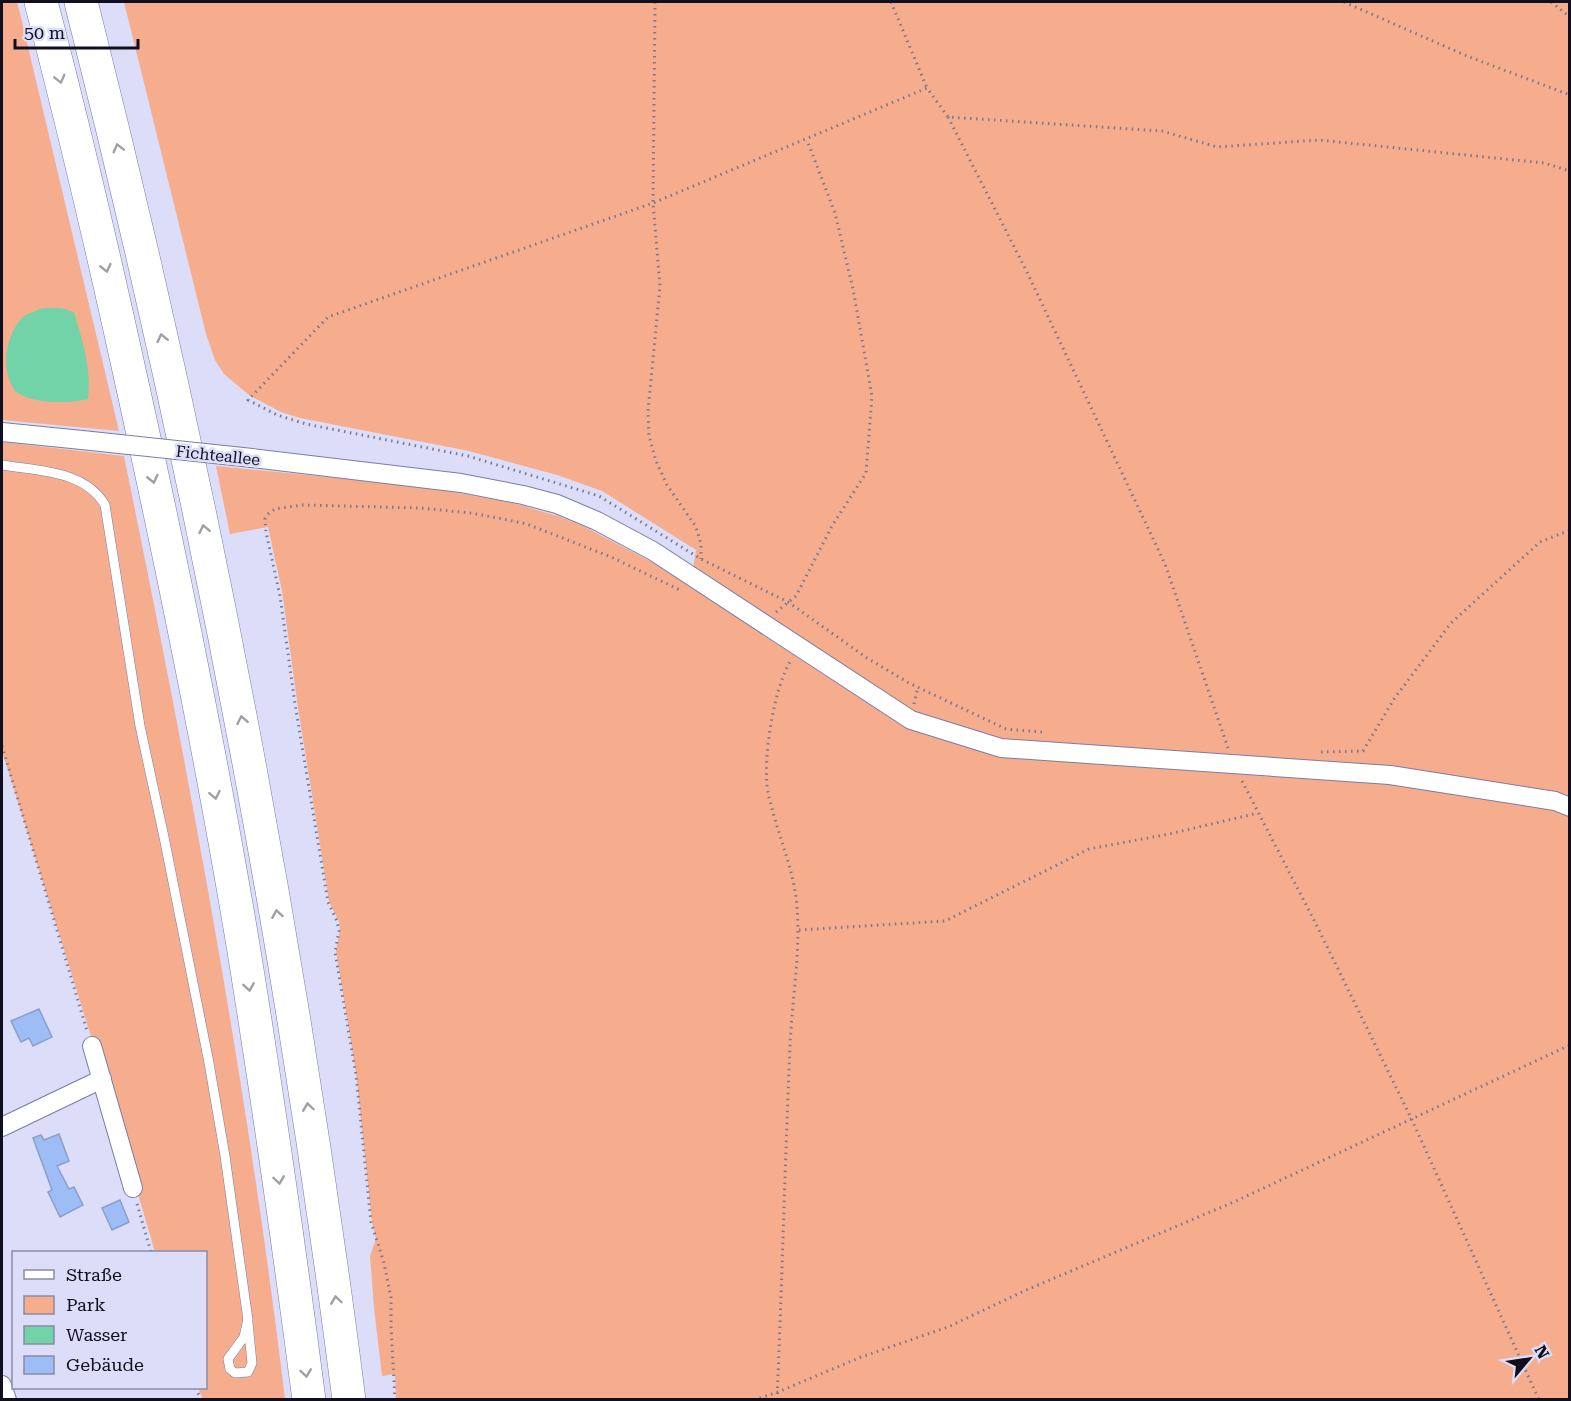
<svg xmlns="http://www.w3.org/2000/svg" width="1571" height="1401" viewBox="0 0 1571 1401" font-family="'Roboto Serif',serif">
<rect width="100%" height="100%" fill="#dcddf9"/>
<!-- green -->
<g fill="#f6ad8e">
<polygon points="2,2 17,2 20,13 119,431 2,420"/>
<polygon points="124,2 1569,2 1569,1399 396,1399 395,1374 382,1376 374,1308 370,1256 376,1239 372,1222 356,1073 336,951 340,930 339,922 329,901 298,708 282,591 268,527 230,534 216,466 421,486 513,503 558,516 583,526 686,580 693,569 696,550 602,491 557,475 469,451 300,418 281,412 249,395 224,374 215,360 206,334"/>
<path d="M2,442L124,456C188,768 247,1082 285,1399H203L198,1388H206V1252H155L104,1078L2,751Z"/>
</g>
<!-- water -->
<path fill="#72d3a9" d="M43,308H61L74,312C82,340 92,369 88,399C69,404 30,404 15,391C0,371 5,330 26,315C31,312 38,310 43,308Z"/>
<!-- building -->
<g fill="#9ebcf6" stroke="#8b9fc7" stroke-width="1.5">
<polygon points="39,1009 52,1037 33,1046 29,1038 21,1042 11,1021"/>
<polygon points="59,1134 69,1161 57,1166 69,1189 74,1187 83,1205 60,1217 48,1192 52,1190 33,1138 41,1135 44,1140"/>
<polygon points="120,1200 129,1222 112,1230 102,1208"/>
</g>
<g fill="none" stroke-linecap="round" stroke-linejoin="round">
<!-- lane casing -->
<g stroke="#7b7ca5" stroke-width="10">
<path id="lane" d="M2,465C37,471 85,470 105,505L140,726L164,837L209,1063L225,1156L247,1313L252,1363L248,1372L235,1373L230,1369L228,1359L244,1337L248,1319"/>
</g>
<!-- street casing -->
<g stroke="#7b7ca5" stroke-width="20">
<g id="street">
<polyline points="2,432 82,440"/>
<polyline points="252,458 461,483 523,495 557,504 597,521 653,551 911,720 1001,748 1390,775 1555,801 1570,807"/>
<polyline points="92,1046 133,1188"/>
<polyline points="2,1127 102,1079"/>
<polyline points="2,1385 7,1400"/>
</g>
</g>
<!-- highway casing -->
<g stroke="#7b7ca5" stroke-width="34">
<g id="highway">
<path d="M41,2C73,124 102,247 129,370C171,559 210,749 242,939C267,1092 289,1246 309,1400"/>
<path d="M81,2C198,462 289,928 349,1400"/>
</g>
</g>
<!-- path -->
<g stroke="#78788e" stroke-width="3" stroke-dasharray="1.5 4.5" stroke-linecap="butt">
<polyline points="655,2 653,203 660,286 648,411 649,436 656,461 667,485 696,527 701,544 701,559"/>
<polyline points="891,2 927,88"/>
<polyline points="1344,2 1467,56 1570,95"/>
<polyline points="1551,2 1570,17"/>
<polyline points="948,117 1026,270 1165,564 1228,748"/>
<polyline points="776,612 796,596 832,526 866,473 872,396 853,289 835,213 807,140"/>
<polyline points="914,704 918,687"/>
<polyline points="1042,732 1006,729 909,683 867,658 788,602 701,559 599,496 468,456 306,424 277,415 248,400 328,317 653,203 927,88 948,117 1162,131 1217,147 1319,140 1544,163 1570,171"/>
<polyline points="2,746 87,1031"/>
<polyline points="1321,752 1363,751 1394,699 1451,623 1540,542 1570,530"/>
<polyline points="1242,781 1316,924 1412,1120 1539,1400"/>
<polyline points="799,930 945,921 1089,849 1169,834 1258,813"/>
<polyline points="137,1204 151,1252"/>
<polyline points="195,1388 202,1400"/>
<polyline points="395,1400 391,1326 391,1298 384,1263 371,1222 356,1075 335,952 339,931 337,921 328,902 295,704 280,596 266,532 265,519 268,514 275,509 302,505 420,508 471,513 503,519 527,524 611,557 682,591"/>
<polyline points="754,1400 778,1392 861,1357 948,1327 1024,1291 1236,1201 1570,1045"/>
<path d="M777,1400C782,1282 785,1164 790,1046C792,997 802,946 796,897C791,861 775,827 768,792C762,760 774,687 791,660"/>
</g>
<!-- lane -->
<use href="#lane" stroke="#fff" stroke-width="9"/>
<!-- street -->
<use href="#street" stroke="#fff" stroke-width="18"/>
<!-- highway -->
<use href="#highway" stroke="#fff" stroke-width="33"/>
<!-- street-bridge casing -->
<g stroke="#7b7ca5" stroke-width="20" stroke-linecap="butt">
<polyline id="street-bridge" points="82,440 252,458"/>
</g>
<!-- street-bridge -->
<use href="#street-bridge" stroke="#fff" stroke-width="18"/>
</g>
<!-- one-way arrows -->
<defs><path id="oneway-chevron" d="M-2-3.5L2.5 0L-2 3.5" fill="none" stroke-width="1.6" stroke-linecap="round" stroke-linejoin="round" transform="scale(1.5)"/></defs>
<g stroke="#9f9fa5">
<use href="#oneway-chevron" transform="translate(60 79) rotate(76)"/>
<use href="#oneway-chevron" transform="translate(118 148) rotate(-104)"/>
<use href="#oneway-chevron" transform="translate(106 268) rotate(77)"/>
<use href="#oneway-chevron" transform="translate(162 338) rotate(-103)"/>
<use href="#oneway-chevron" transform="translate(153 479) rotate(77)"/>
<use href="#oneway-chevron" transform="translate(204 529) rotate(-102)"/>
<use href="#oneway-chevron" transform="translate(242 720) rotate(-101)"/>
<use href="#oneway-chevron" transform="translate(215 795) rotate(79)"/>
<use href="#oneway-chevron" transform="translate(277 914) rotate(-100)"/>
<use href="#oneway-chevron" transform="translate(249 987) rotate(81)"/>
<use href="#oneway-chevron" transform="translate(308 1107) rotate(-98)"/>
<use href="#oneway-chevron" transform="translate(279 1180) rotate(82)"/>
<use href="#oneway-chevron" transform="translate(336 1300) rotate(-98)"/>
<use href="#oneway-chevron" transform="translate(306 1373) rotate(82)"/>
</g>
<g text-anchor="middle" stroke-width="5" stroke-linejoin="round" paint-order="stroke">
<!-- street labels -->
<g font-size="16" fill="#100f1f" stroke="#dcddf9">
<text transform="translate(218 455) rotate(6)" y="6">Fichteallee</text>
</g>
</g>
<!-- border -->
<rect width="1571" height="1401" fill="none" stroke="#100f1f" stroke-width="6"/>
<!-- legend -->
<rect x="12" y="1251" width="195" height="138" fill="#dcddf9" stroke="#8a8ba2" stroke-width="1.5"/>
<rect x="24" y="1270" width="30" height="9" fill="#ffffff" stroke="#8a8ba2" stroke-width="1.5"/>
<text x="66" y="1281" font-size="18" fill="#100f1f">Straße</text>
<rect x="24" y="1296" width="30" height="18" fill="#f6ad8e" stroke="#8a8ba2" stroke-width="1.5"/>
<text x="66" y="1311" font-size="18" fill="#100f1f">Park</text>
<rect x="24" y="1326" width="30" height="18" fill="#72d3a9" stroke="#8a8ba2" stroke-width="1.5"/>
<text x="66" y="1341" font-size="18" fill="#100f1f">Wasser</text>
<rect x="24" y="1356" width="30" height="18" fill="#9ebcf6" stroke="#8a8ba2" stroke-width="1.5"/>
<text x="66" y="1371" font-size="18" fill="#100f1f">Gebäude</text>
<!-- north arrow -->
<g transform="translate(1529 1359) rotate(61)" stroke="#dcddf9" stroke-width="4.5" paint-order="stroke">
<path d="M0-4.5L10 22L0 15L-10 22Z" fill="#100f1f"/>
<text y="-9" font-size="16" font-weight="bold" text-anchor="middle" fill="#100f1f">N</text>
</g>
<!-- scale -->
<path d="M15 39v9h123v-9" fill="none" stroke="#100f1f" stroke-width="3"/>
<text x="24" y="39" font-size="18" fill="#100f1f" stroke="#dcddf9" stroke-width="4.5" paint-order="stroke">50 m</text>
</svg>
